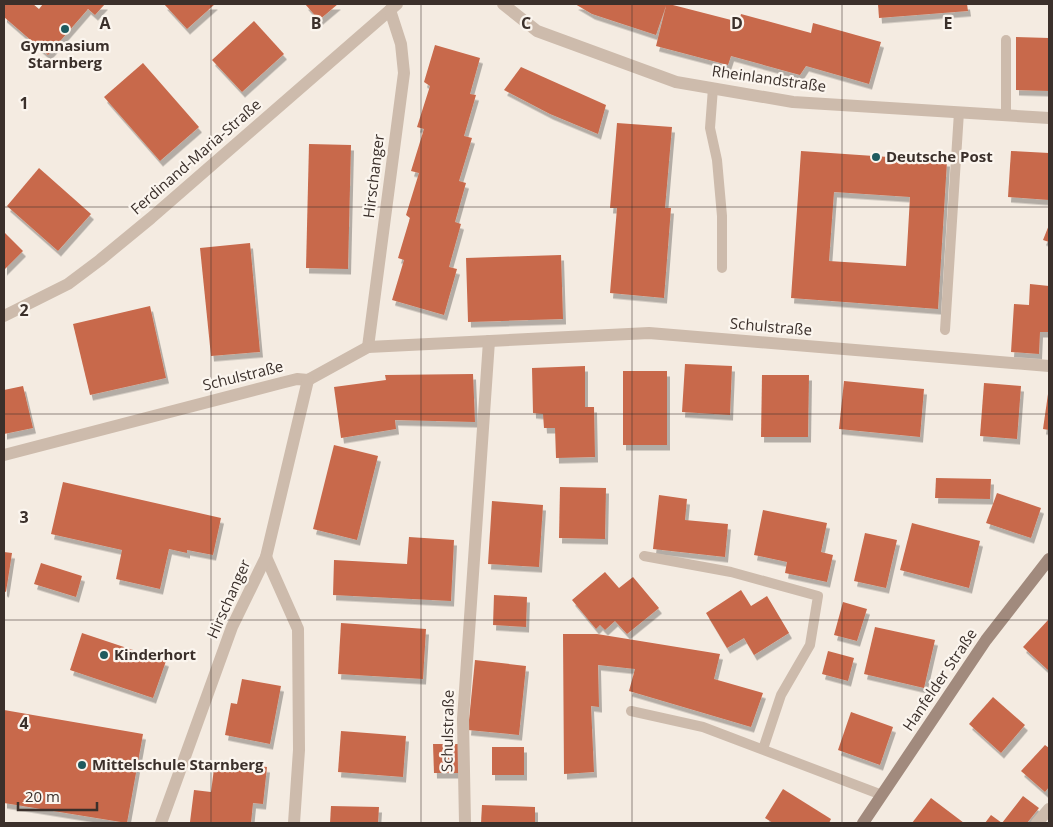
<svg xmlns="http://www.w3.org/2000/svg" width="1053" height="827" viewBox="0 0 1053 827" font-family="'Open Sans',sans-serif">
<defs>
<filter id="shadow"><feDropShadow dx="3" dy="5.5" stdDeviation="0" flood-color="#0004"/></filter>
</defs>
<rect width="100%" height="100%" fill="#f4ebe1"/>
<!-- building -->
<g fill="#c8694b" fill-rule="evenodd" filter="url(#shadow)">
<polygon points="4,4 33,4 39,9 43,4 105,4 95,15 88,9 48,55 4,17"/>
<polygon points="164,4 215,4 187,29"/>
<polygon points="305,4 338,4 319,20"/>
<polygon points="575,4 669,4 739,22 741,14 811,33 813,23 881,42 869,84 806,66 800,75 731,56 728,65 656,46 666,6 656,35 592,14"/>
<polygon points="878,4 967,4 968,11 879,18"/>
<polygon points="254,21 284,54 242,92 212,60"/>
<polygon points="1016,37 1049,38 1049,91 1016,90"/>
<polygon points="435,45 480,58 470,94 476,95 464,136 472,138 459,181 466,183 455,222 461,224 449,267 457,269 444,315 392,300 404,260 398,258 410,218 406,215 419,173 411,171 424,129 417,127 430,86 424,82"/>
<polygon points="143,63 199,127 160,161 104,97"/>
<polygon points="521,67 606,105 598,134 550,114 504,90"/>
<polygon points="617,123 672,127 665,208 671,208 664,298 610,293 617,208 610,208"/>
<polygon points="309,144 351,145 348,269 306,268"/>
<path d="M801,151L947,161L938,309L791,298ZM834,192L910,197L906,266L829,261Z"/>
<polygon points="1011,151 1049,153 1049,200 1008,197"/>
<polygon points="39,168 91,214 58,251 7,206"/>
<polygon points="1049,225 1049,242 1043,240"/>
<polygon points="4,232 23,251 4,270"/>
<polygon points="250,243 260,352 211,356 200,248"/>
<polygon points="561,255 563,319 468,322 466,258"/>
<polygon points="1030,284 1049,286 1049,332 1040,332 1039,354 1011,352 1014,304 1029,305"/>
<polygon points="150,306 166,378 90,395 73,324"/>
<polygon points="685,364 732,366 730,415 682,412"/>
<polygon points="585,366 585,407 594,407 595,457 556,458 555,428 544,428 543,414 533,413 532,368"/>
<rect x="623" y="371" width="44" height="74"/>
<polygon points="473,374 475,422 395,420 396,429 341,438 334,387 386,380 385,375"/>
<polygon points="762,375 809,375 808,437 761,437"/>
<polygon points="844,381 924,389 920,437 839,429"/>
<polygon points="984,383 1021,386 1017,439 980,436"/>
<polygon points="23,386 33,428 4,434 4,390"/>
<polygon points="1048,394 1049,394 1049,430 1043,429"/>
<polygon points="334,445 378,456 357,540 313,529"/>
<polygon points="936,478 991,479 990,499 935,498"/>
<polygon points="63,482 221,518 213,555 187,550 187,553 169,549 160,589 116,579 122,550 51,534"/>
<polygon points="560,487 606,488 605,539 559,538"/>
<polygon points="997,493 1041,508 1031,538 986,523"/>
<polygon points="659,495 687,499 685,520 728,524 725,557 653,549"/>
<polygon points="492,501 543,505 539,567 488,564"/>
<polygon points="763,510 827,523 821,552 833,555 827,582 785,573 787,562 754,555"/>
<polygon points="912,523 980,541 969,588 900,570"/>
<polygon points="865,533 897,540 886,588 854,581"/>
<polygon points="409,537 454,540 451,601 333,595 334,560 407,564"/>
<polygon points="4,552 12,553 6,592 4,591"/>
<polygon points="41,563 82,576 76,597 34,584"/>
<polygon points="605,572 619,588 633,577 659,608 627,634 615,621 605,630 600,625 596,629 572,600"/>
<polygon points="741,590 751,606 767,596 789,633 754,655 744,638 727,648 706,613"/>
<polygon points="494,595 527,597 526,627 493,625"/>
<polygon points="843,602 867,609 857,641 834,635"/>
<polygon points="1049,619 1049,671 1023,647"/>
<polygon points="341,623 426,629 423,679 338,674"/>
<polygon points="875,627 935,640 924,688 864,674"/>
<polygon points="82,633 166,661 153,698 70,670"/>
<polygon points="563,634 597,634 720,654 714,679 763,693 751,727 629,691 635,669 598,665 599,707 591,706 594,772 564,774"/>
<polygon points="828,651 854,658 848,681 822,674"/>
<polygon points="475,660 526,666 519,735 468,730"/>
<polygon points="242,679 281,686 270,744 225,735 231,703 237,704"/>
<polygon points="993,697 1025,725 1001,753 969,724"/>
<polygon points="4,710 143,734 127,823 4,803"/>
<polygon points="851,712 893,727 880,765 838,750"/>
<polygon points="341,731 406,736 403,777 338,772"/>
<polygon points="433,744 459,744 460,773 434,773"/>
<polygon points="1045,745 1049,748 1049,787 1045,792 1021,771"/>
<rect x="492" y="747" width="32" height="28"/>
<polygon points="215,761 267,767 263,804 253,803 251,823 190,822 194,790 211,792"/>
<polygon points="783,789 831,819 829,823 773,823 765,818"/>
<polygon points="1023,796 1039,808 1027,823 985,823 991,815 1002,823"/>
<polygon points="931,798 964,823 912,823"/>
<polygon points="482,805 535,807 535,823 481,823"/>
<polygon points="331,806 379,807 378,823 330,823"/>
</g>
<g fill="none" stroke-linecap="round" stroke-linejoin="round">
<!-- lane -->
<g stroke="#cdbbac" stroke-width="10">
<polyline points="713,88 710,128 717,160 722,216 722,268"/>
<polyline points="1006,115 1006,40"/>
<polyline points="945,330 959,112"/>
<polyline points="644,556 731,572 818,596 810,645 781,695 763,749"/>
<polyline points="631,711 703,727 882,795"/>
</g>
<!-- street -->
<g stroke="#cdbbac" stroke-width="12">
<polyline points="503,4 537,31 676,82 793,102 1049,118"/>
<polyline points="4,316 68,284 100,260 151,218 397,4"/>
<polyline points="368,347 404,73 401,44 390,10"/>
<polyline points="4,455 281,383 297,379 308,380 368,347 649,333 1049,366"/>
<polyline points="266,557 298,629 299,750 294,823"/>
<polyline points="161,823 232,627 266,557 308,380"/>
<polyline points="465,823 463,719 489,341"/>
<polyline points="1037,823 1049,809"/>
</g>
<!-- secondary -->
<polyline stroke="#a18a7d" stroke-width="12" points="863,823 986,640 1049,559"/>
</g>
<!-- grid -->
<path fill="none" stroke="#3b302b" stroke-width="1" stroke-opacity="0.55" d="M211,4V823M421,4V823M632,4V823M842,4V823M4,207H1049M4,414H1049M4,620H1049"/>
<!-- markers -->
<g fill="#1f5a5e" stroke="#fbf5ee" stroke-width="2">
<circle cx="65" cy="29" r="5"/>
<circle cx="876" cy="157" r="5"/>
<circle cx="104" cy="655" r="5"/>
<circle cx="82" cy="765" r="5"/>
</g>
<g text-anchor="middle" stroke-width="4.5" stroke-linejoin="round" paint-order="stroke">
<!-- poi labels -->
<g font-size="15" font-weight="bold" fill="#3b302b" stroke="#fbf5ee" text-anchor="start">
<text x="65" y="51" text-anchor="middle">Gymnasium<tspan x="65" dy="17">Starnberg</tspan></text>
<text x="886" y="162">Deutsche Post</text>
<text x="114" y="660">Kinderhort</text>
<text x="92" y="770">Mittelschule Starnberg</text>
</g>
<!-- street labels -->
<g font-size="15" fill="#3b302b" stroke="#fbf5ee">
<text transform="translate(769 79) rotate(8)" y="5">Rheinlandstraße</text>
<text transform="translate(196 157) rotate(-41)" y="5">Ferdinand-Maria-Straße</text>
<text transform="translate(374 176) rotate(-83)" y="5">Hirschanger</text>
<text transform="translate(771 327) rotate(5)" y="5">Schulstraße</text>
<text transform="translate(243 376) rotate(-14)" y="5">Schulstraße</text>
<text transform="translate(229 599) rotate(-66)" y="5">Hirschanger</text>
<text transform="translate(940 680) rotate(-56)" y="5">Hanfelder Straße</text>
<text transform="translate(448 731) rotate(-89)" y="5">Schulstraße</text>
</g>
</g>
<g font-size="16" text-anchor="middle" font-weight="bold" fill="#3b302b" stroke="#fbf5ee" stroke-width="4.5" stroke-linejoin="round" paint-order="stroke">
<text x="105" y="29">A</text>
<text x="316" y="29">B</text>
<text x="526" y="29">C</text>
<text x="737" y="29">D</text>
<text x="948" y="29">E</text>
<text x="24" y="109">1</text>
<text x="24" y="316">2</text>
<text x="24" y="523">3</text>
<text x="24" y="729">4</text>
</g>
<!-- border -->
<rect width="1053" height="827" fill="none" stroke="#3b302b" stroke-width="10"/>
<!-- scale -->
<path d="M18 802v8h79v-8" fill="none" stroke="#3b302b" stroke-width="2.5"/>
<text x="25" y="802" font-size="15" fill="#3b302b" stroke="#fbf5ee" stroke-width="4" paint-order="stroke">20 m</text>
</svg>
